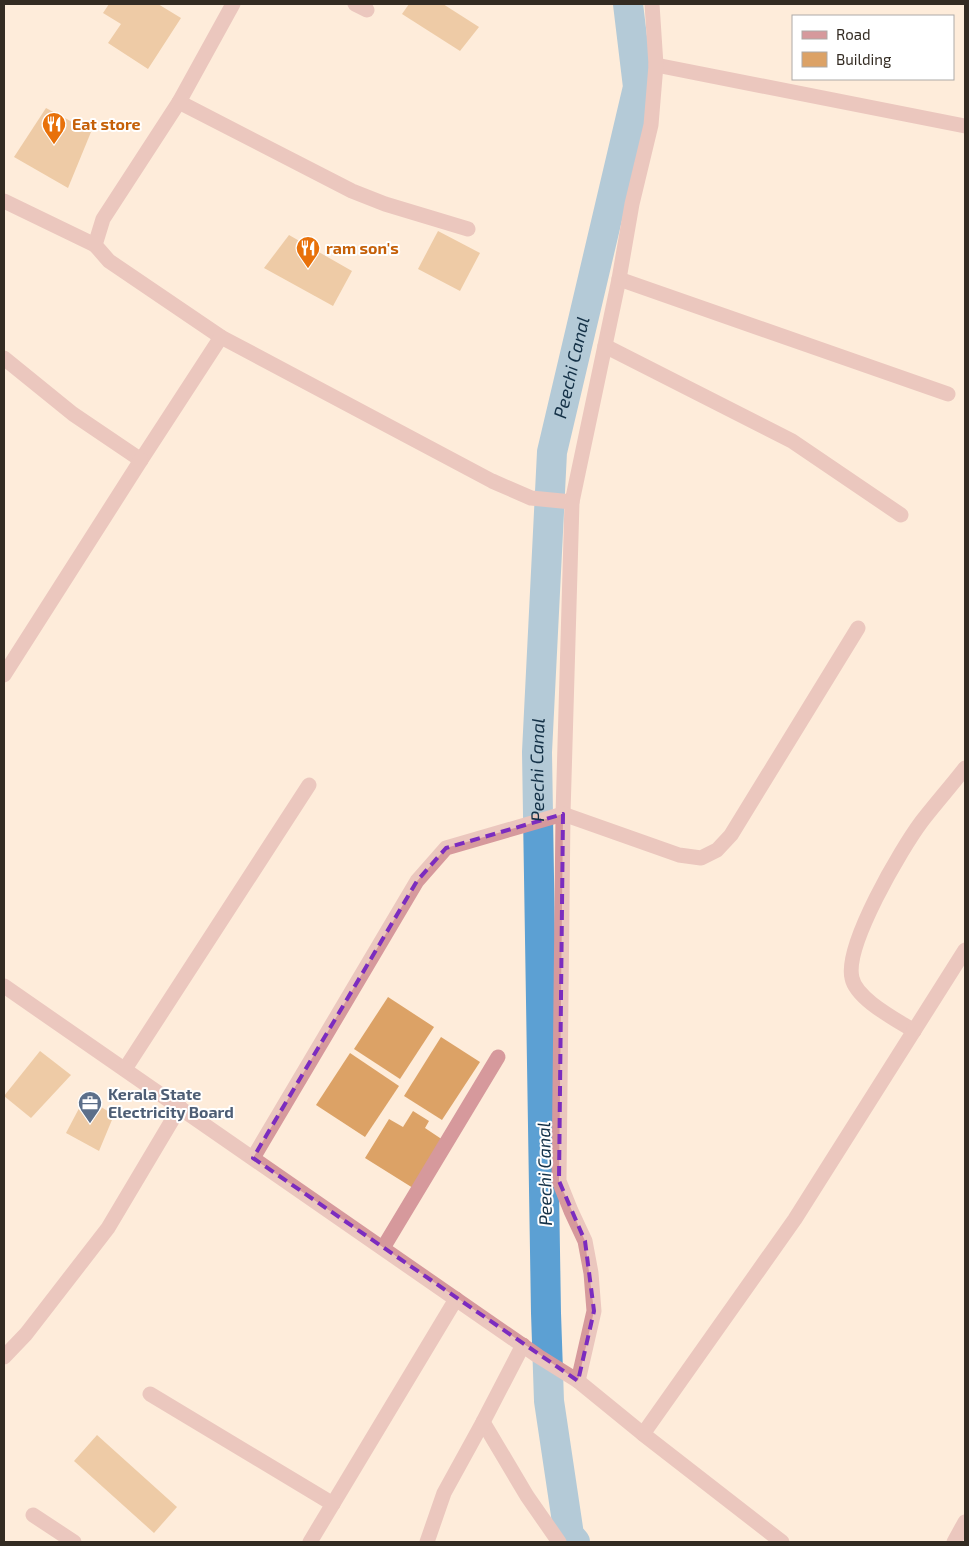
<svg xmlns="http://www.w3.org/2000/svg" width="969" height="1546" viewBox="0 0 969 1546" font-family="'Exo 2',sans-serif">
<rect width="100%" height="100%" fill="#feecda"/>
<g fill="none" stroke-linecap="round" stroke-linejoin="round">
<!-- canal -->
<path stroke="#5ca0d3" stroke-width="30" id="s1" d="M575,1542L569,1535L549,1401L546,1313L537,752L552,452L638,87L628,4"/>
</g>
<!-- building -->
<g fill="#dca266">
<polygon points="109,4 158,4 181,18 148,69 108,43 121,24 103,13"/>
<polygon points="409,4 443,4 479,27 460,51 402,14"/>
<polygon points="46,108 91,132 68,188 14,157"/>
<polygon points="438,231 480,253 460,291 418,269"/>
<polygon points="289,235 352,271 333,306 264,268"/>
<polygon points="388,997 434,1027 400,1079 354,1049"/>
<polygon points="441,1037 480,1062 442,1120 404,1096"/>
<polygon points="40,1051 71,1075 31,1118 4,1096"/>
<polygon points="350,1053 399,1086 365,1137 316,1105"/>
<polygon points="85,1097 114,1115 99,1151 66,1133"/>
<polygon points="413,1111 429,1121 425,1128 443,1140 413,1188 365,1158 389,1119 403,1127"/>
<polygon points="97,1435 177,1507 154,1533 74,1461"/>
</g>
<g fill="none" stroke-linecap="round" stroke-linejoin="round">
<!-- minor -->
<g stroke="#d6999c" stroke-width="15">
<polyline points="355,4 367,10"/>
<polyline points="656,65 965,126"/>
<polyline points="179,102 352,191 385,204 468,229"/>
<polyline points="4,201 95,245"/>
<polyline points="619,279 948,394"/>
<polyline points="221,337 109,261 95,245 103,219 179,102 233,4"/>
<polyline points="605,346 792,441 901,515"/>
<polyline points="4,358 73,414 141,460 221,337 492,481 531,498 572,502 619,279 632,204 651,125 656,65 652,4"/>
<polyline points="572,502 563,814 559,1181 571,1211 585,1241 591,1273 594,1311 578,1381"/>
<polyline points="4,675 141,460"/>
<polyline points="4,986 538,1356 578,1381 643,1434 782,1542"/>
<path d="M914,1031C897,1020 856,999 852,978C844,946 901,849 922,821C936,803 951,786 965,768"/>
<polyline points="125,1069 309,785"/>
<polyline points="253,1158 417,881 446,848 563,814 679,855 701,858 717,850 731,835 858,628"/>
<polyline points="383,1248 498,1057"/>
<polyline points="4,1357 26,1334 108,1228 180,1107"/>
<polyline points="150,1394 333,1504"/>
<polyline points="483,1422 527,1496 559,1542"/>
<polyline points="643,1434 795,1219 965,950"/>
<polyline points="33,1515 74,1542"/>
<polyline points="310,1542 456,1299"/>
<polyline points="427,1542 444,1493 483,1422 523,1345"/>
<polyline points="954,1542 965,1522"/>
</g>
</g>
<!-- marked area -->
<path d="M0 0H969V1546H0ZM563,814L559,1181L585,1241L594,1311L578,1381L253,1158L417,881L446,848Z" fill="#feecda" fill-opacity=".55" fill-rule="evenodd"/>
<path fill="none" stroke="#7b2cbf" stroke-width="4" stroke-dasharray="10 6" stroke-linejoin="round" d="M563,814L559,1181L585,1241L594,1311L578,1381L253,1158L417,881L446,848Z"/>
<!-- icons -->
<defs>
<g id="restaurant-pin" transform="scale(1.25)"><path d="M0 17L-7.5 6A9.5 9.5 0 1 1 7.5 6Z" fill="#e8710a" stroke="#fff"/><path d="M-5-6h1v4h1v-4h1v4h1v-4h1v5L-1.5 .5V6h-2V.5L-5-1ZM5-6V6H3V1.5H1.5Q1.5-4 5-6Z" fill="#fff"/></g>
<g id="office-pin" transform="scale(1.25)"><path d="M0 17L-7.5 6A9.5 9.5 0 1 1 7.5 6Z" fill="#5c6f8a" stroke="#fff"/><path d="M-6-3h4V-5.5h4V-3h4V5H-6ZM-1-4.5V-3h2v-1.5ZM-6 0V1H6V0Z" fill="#fff"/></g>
</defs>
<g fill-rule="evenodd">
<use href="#restaurant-pin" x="54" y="124"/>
<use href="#restaurant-pin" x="308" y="248"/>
<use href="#office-pin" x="90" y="1103"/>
</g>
<g text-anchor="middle" stroke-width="4" stroke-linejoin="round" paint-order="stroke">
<!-- food labels -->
<g font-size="16" font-weight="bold" fill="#c56008" stroke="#fff" text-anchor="start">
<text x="72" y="130">Eat store</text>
<text x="326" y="254">ram son's</text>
</g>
<!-- service labels -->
<g font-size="16" font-weight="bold" fill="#4e5e75" stroke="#fff" text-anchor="start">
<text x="108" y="1100">Kerala State<tspan x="108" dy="18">Electricity Board</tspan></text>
</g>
<!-- water labels -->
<g font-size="18" font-style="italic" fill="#143147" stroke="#fff">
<text dy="6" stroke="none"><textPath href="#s1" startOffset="1181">Peechi Canal</textPath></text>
<text dy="6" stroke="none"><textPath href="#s1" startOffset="776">Peechi Canal</textPath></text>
<text transform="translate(545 1174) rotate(-91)" y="6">Peechi Canal</text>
</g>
</g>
<!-- border -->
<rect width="969" height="1546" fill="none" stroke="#332b22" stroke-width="10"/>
<!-- legend -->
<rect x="792" y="15" width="162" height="65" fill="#ffffff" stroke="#adaaa7"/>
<rect x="802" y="31" width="25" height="8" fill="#d6999c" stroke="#adaaa7"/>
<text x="836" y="40" font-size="15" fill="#332b22">Road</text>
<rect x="802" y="52" width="25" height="15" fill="#dca266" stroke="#adaaa7"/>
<text x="836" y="65" font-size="15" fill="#332b22">Building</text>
</svg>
